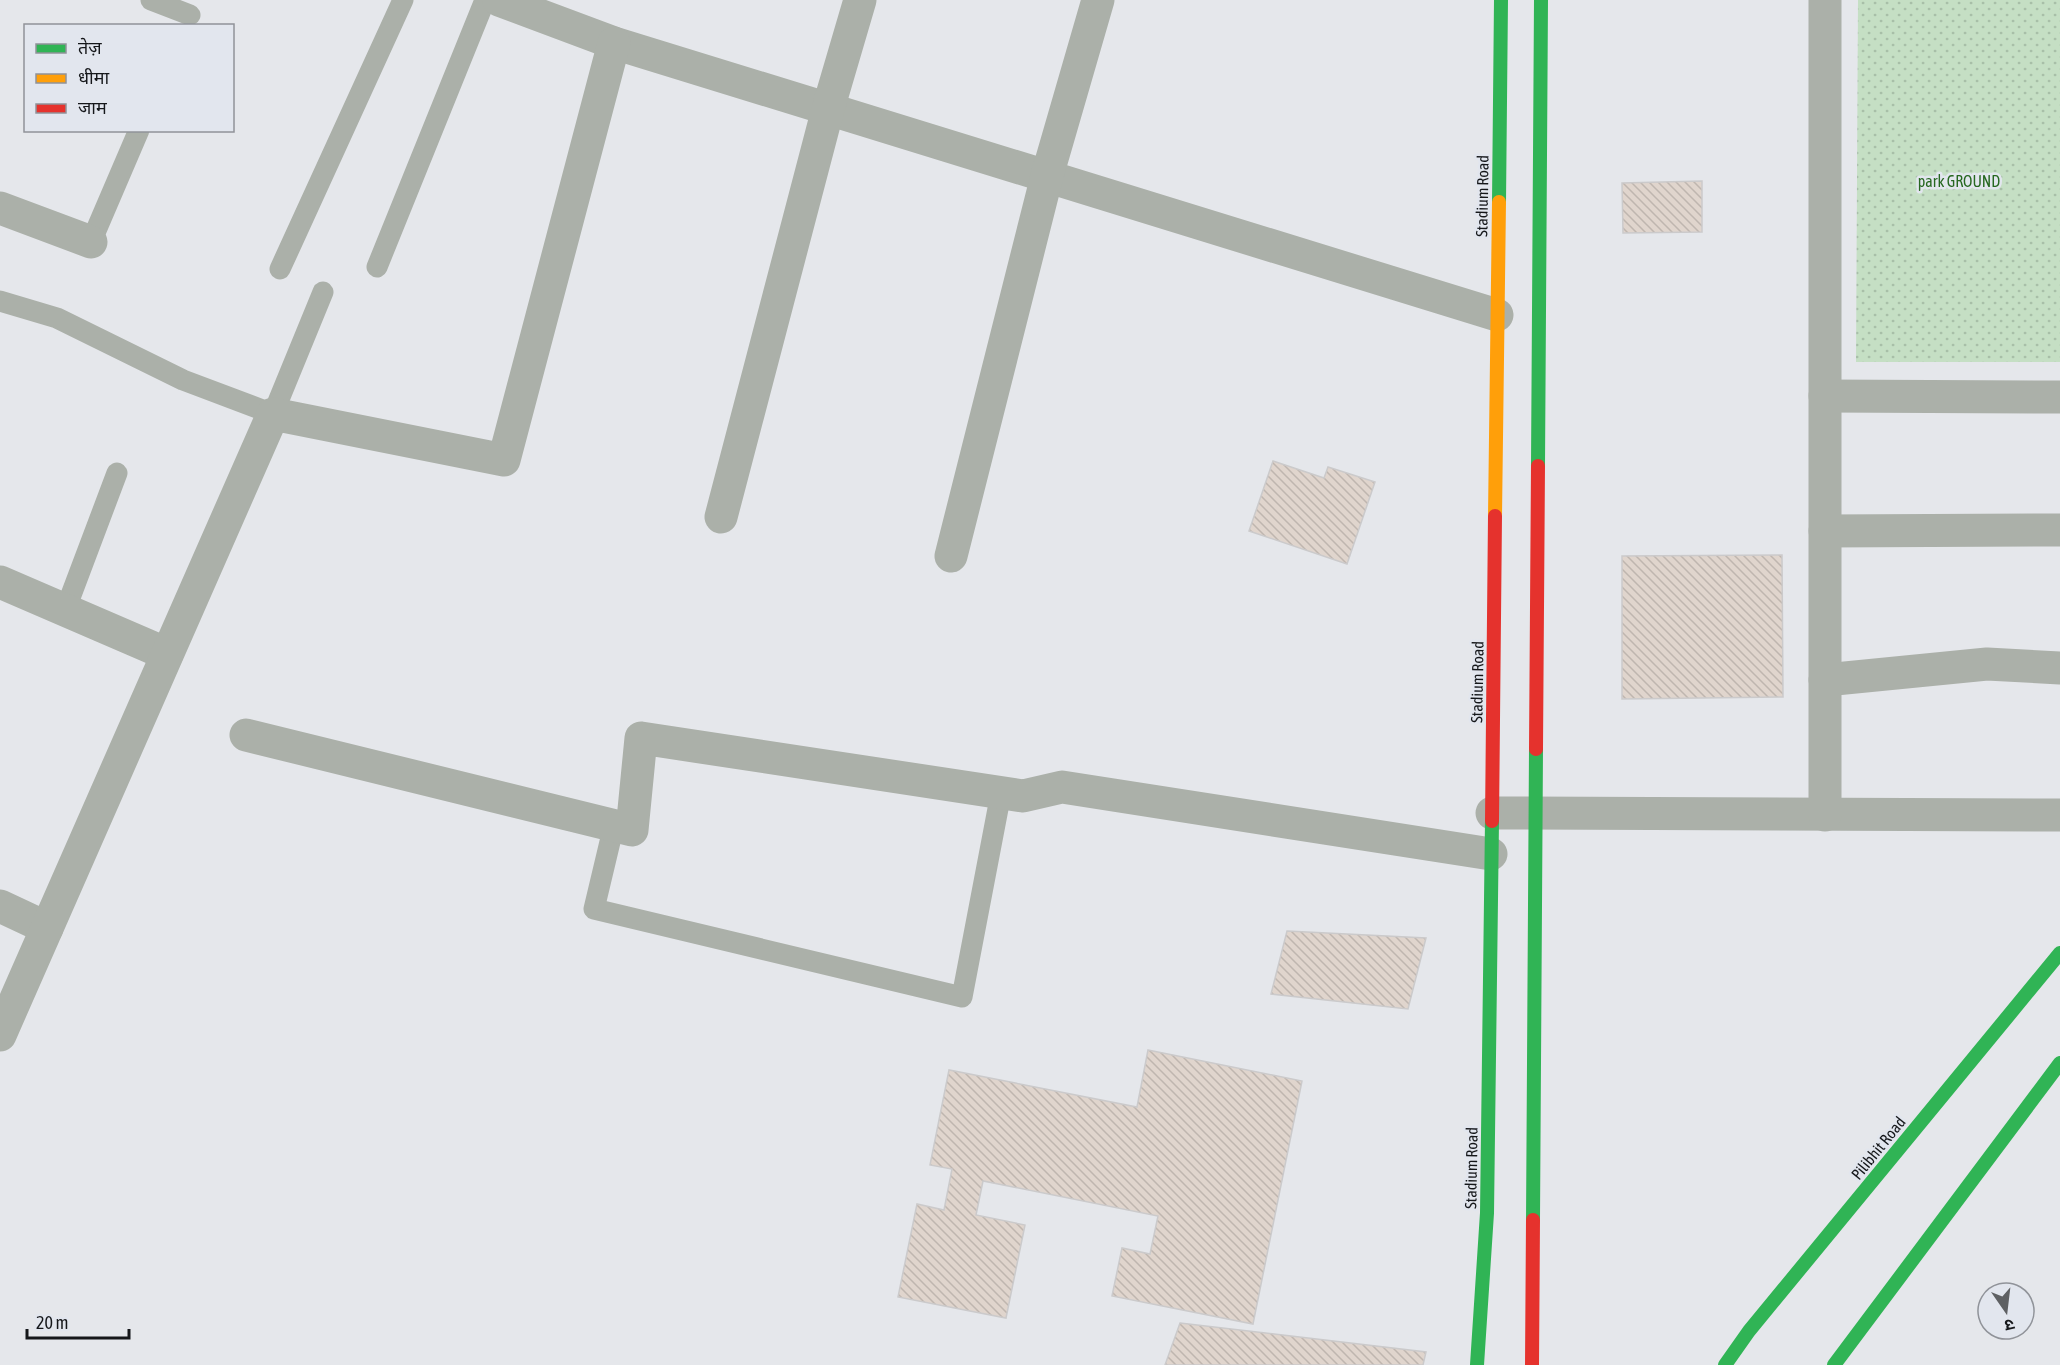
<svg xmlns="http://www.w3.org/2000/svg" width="2060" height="1365" viewBox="0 0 2060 1365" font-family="'Asap Condensed','Noto Sans Devanagari',sans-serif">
<defs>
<pattern id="park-dots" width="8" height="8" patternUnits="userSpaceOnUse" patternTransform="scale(1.5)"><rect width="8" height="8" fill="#c5dfc4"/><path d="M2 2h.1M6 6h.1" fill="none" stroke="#a8bfa8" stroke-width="1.8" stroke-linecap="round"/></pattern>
<pattern id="building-back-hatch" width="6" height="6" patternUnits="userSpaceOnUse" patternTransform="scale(1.5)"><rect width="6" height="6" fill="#e0d5cd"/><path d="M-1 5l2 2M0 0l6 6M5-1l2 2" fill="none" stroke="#bfb6af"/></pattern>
</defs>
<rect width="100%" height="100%" fill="#e5e7eb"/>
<!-- park -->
<polygon fill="url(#park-dots)" points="1858,0 2060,0 2060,362 1856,362"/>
<!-- building -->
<g fill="url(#building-back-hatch)" stroke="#cbcacb" stroke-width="1.5">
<polygon points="1702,181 1702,232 1623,233 1622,183"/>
<polygon points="1273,461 1324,478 1328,467 1375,482 1347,564 1249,531"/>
<polygon points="1782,555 1783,697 1622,699 1622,556"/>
<polygon points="1287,931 1426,938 1408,1009 1271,994"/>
<polygon points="1148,1050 1302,1081 1253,1324 1112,1296 1122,1248 1150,1254 1158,1216 983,1181 976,1215 1025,1225 1006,1318 898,1297 917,1204 944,1210 952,1169 930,1165 949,1070 1137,1107"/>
<polygon points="1180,1323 1426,1352 1423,1365 1165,1365"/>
</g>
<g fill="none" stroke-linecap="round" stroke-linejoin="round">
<!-- lane -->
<g stroke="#abb0a9" stroke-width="21">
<polyline points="151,0 190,15"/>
<polyline points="91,242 139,130"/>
<polyline points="377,267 485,0"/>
<polyline points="280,269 403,0"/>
<polyline points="0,301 57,318 183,380 273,414 323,292"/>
<polyline points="65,611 117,473"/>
<polyline points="614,825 594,909 962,997 1001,793"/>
</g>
<!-- street -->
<g stroke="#abb0a9" stroke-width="33">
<polyline points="499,0 614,43 1497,315"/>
<polyline points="0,208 91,242"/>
<polyline points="1825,396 2060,397"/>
<polyline points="721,517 828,109 860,0"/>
<polyline points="1825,531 2060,530"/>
<polyline points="951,556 1047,176 1098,0"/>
<polyline points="0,582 167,654"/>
<polyline points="1825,680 1987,664 2060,668"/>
<polyline points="246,735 632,830 641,738 1023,796 1062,787 1491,854"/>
<polyline points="1492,813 2060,815"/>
<polyline points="1825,815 1825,0"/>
<polyline points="0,906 47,928"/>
<polyline points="0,1035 273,414 504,460 614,43"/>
</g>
<!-- fast -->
<g stroke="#30b455" stroke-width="14">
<polyline points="1499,202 1501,0"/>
<polyline points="1538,466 1541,0"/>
<polyline points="1533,1220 1536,749"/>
<polyline points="1477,1365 1487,1213 1492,821"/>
<polyline points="1725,1365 1749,1331 2060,953"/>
<polyline points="1834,1365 2060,1063"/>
</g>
<!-- slow -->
<polyline stroke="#ff9f0a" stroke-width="14" points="1495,516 1499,202"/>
<!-- jam -->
<g stroke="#e5322d" stroke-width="14">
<polyline points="1536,749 1538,466"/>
<polyline points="1492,821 1495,516"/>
<polyline points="1532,1365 1533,1220"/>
</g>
</g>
<g text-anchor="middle" stroke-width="5" stroke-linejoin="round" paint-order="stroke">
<!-- park labels -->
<g font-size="16" fill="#276821" stroke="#e2e6ee">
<text x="1959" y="187">park GROUND</text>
</g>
<!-- street labels -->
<g font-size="16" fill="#15171a" stroke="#e2e6ee">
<text transform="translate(1482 196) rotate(-89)" y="6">Stadium Road</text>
<text transform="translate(1477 682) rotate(-89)" y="6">Stadium Road</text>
<text transform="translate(1878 1148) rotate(-51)" y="6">Pilibhit Road</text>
<text transform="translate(1471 1168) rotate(-89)" y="6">Stadium Road</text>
</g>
</g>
<!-- legend -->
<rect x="24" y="24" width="210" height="108" fill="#e2e6ee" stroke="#909399" stroke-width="1.5"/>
<rect x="36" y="44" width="30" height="9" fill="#30b455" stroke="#909399" stroke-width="1.5"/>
<text x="78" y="54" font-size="18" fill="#15171a">तेज़</text>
<rect x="36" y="74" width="30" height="9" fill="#ff9f0a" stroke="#909399" stroke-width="1.5"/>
<text x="78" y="84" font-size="18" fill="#15171a">धीमा</text>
<rect x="36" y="104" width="30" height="9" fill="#e5322d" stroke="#909399" stroke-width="1.5"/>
<text x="78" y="114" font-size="18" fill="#15171a">जाम</text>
<!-- north arrow -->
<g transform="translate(2006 1311) rotate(166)"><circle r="28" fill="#e2e6ee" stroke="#909399" stroke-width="1.5"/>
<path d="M0-4.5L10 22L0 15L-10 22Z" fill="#5e6063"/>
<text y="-9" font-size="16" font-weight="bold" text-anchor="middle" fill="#15171a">उ</text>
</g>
<!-- scale -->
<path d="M27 1329v9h102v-9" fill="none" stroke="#15171a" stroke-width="3"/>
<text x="36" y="1329" font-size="18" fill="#15171a" stroke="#e2e6ee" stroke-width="4.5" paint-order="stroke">20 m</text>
</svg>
